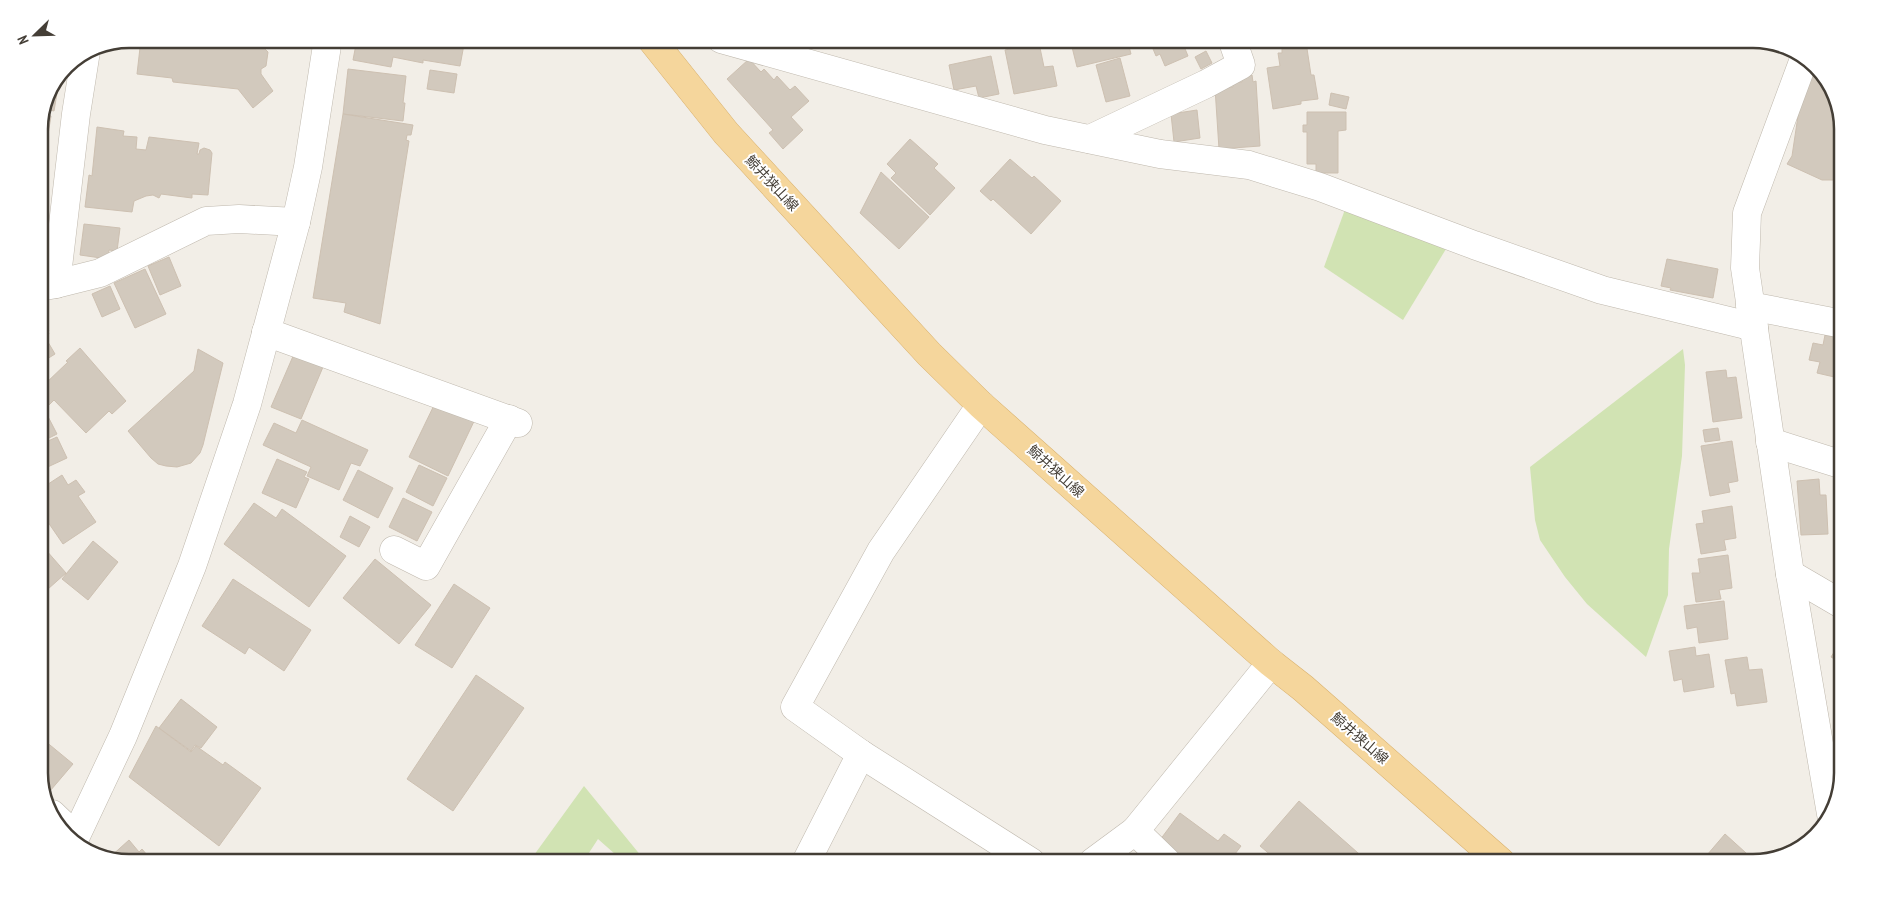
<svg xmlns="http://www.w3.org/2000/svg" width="1882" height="901" viewBox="0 0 1882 901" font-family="'PT Sans Narrow','Noto Sans JP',sans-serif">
<rect width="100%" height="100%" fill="#f2eee7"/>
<!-- green -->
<g fill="#d1e3b3">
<polygon points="1347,204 1449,244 1403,320 1324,267"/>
<polygon points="1683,349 1685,365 1682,456 1669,549 1668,595 1646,657 1587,604 1565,577 1540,540 1535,520 1530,467"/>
<polygon points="584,786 646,862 647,862 624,862 598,839 583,862 529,862"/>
</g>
<!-- building -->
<g fill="#d2c9bd" stroke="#cdc0b1">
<polygon points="141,39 274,39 264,48 268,52 266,66 261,69 261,74 273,91 253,108 238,89 173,82 172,78 137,74"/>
<polygon points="357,39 465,39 460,66 423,60 423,63 393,57 391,67 353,60"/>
<polygon points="1070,39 1127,39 1131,54 1077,67"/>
<polygon points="1154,39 1181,39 1188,56 1165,66 1160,54 1156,56 1151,44 1155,42"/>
<polygon points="1306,42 1311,75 1314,75 1318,99 1301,101 1301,104 1273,109 1267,68 1280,66 1278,53 1282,53 1282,46"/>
<polygon points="1039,43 1044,67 1053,66 1057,86 1014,94 1005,50"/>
<polygon points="1206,51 1212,63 1201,69 1195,57"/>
<polygon points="991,56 999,94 979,98 976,86 954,90 949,65"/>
<polygon points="1120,58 1130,96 1106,102 1096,65"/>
<polygon points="749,59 761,72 764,69 774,80 777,76 790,90 795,86 809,101 791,117 803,130 783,149 769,133 773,130 727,79"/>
<polygon points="1814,67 1828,78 1843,123 1843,180 1822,180 1787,164 1792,156 1801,96"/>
<polygon points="348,69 406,76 403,103 405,103 403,121 343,114"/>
<polygon points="430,70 457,74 454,93 427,89"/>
<polygon points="1252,75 1253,82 1256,81 1260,146 1219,149 1215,88 1233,87 1232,82 1242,82 1241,76"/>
<polygon points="55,86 58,87 54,111 45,109"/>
<polygon points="1331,93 1349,97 1346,109 1329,105"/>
<polygon points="1197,110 1200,138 1174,142 1171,114"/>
<polygon points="1307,112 1346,112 1346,130 1338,131 1338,173 1316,173 1316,164 1307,164 1307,132 1303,132 1303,125 1307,125"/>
<polygon points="43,114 51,116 46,147 39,146 39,123"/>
<polygon points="343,114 413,125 411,135 407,135 406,140 409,141 380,324 344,312 346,303 313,298"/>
<polygon points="97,127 124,131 123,136 137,137 136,149 146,150 149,137 199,143 197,154 199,154 200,150 204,148 210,150 212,153 208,195 192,194 192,198 161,194 159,198 153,195 146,196 134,201 132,212 85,207 89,175 92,176"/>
<polygon points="910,139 938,164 934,168 955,188 930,215 891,178 896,173 887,164"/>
<polygon points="1010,159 1032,178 1034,176 1061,201 1031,234 993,199 991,201 980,191"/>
<polygon points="39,168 45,169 40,197 39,197"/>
<polygon points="881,172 929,217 899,249 860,213"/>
<polygon points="84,224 120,228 117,251 109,250 108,259 80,255"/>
<polygon points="169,257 181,286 160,295 148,266"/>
<polygon points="1667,259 1718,269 1713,298 1670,290 1671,288 1661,286"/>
<polygon points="145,269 166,314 135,328 114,283"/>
<polygon points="110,286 120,309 102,317 92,294"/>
<polygon points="39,314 49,331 48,332 49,334 45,337 55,354 39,364"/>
<polygon points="1825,335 1843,339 1843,379 1817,373 1820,362 1809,360 1813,343 1823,345"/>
<polygon points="80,348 126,401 112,414 109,411 86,433 54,400 49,405 41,392 47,386 45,384 68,362 66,361"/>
<polygon points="198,349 223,363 203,445 200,453 191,463 177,467 166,466 158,464 151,458 128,431 194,371"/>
<polygon points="294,354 323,367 301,419 271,407"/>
<polygon points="1726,370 1727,378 1736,377 1742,418 1713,422 1706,372"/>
<polygon points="438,397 477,415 448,476 409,457"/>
<polygon points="41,403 57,434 39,443 39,405"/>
<polygon points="302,420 368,450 360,466 351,463 339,490 307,476 311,467 263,445 274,423 296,433"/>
<polygon points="1718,428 1720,440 1705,442 1703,430"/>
<polygon points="57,437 67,458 39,471 39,445"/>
<polygon points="1732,441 1738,481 1728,483 1730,492 1710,496 1701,446"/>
<polygon points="277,459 307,472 304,477 309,479 296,508 262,493"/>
<polygon points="419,465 447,478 433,506 406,492"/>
<polygon points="358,470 393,488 378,518 343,500"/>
<polygon points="62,475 68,485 76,480 85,492 78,496 96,522 63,544 39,509 39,490"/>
<polygon points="1819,479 1820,495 1826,495 1828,534 1801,535 1797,481"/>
<polygon points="403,498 432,512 417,541 389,527"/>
<polygon points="254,503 276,518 282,509 346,556 309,607 224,544"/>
<polygon points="1732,506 1736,538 1724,540 1726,550 1701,554 1696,524 1704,523 1702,511"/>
<polygon points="350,516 370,527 359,547 340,537"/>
<polygon points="93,541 118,562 88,600 62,579"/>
<polygon points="39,542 66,573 39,597"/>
<polygon points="1728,555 1732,588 1719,590 1721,599 1696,602 1692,573 1700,573 1698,559"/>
<polygon points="375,559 431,605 399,644 343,598"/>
<polygon points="233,579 311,630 284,671 249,647 245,654 202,626"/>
<polygon points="454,584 490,608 452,668 415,645"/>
<polygon points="1724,601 1728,639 1699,643 1697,627 1687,629 1684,606"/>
<polygon points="1843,638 1843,664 1831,657"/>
<polygon points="1695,647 1696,656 1709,654 1714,687 1684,692 1682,679 1674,681 1669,651"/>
<polygon points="1747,657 1749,670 1762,669 1767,702 1737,706 1735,693 1731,694 1725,660"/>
<polygon points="476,675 524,708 453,811 407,779"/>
<polygon points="181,699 217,727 201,748 195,745 191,751 159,728"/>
<polygon points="156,726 191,752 196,746 223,765 225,762 261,788 219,846 129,777"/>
<polygon points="39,736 73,764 50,791 39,779"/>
<polygon points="1299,801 1366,860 1364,862 1279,862 1260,846"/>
<polygon points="1180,813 1218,841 1224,834 1241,846 1235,854 1247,862 1190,862 1160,840"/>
<polygon points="1725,834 1756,862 1701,862"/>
<polygon points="129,840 139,852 142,849 153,862 128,862 109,858"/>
</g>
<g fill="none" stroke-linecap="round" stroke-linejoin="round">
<!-- minor casing -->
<g stroke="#bfb8ad" stroke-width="29">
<g id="minor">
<polyline points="721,39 1045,130 1160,154 1249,165 1320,187 1474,245 1602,290 1754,327"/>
<polyline points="1804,59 1747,213 1745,268 1790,574 1831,814"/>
<polyline points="1090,139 1206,84 1241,65 1232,39"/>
<polyline points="56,284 76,114 86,51"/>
<polyline points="39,287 56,284 100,273 206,221 239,219 296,222"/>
<polyline points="1750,306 1843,324"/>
<polyline points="266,332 518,423"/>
<polyline points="981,405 881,551 795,707 861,754 1031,862"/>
<polyline points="1770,442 1843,465"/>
<polyline points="394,550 426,566 509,419"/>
<polyline points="1790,574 1843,605"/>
<polyline points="52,814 75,836"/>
<polyline points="74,840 123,736 192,566 247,404 296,222 308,167 328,39"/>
<polyline points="806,862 861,754"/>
<polyline points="1093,862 1135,831"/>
<polyline points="1167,862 1135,831 1271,663"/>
</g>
</g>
<!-- major casing -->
<g stroke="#d9b16e" stroke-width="29">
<polyline id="major" points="651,39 726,133 929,354 981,405 1271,663 1303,688 1501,862"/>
</g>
<!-- minor -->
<use href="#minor" stroke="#fff" stroke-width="28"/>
<!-- major -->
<use href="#major" stroke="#f5d69c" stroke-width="28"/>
</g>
<g text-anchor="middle" stroke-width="4" stroke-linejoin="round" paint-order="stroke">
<!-- street labels -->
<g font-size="14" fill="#443e36" stroke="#fff">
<text transform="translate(772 183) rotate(47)" y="5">鯨井狭山線</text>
<text transform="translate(1056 471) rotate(42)" y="5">鯨井狭山線</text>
<text transform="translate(1360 738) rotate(41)" y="5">鯨井狭山線</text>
</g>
</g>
<!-- crop -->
<path d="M0 0H1882V901H0ZM129 48H1753A81 81 0 0 1 1834 129V773A81 81 0 0 1 1753 854H129A81 81 0 0 1 48 773V129A81 81 0 0 1 129 48Z" fill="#fff" fill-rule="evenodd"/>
<path fill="none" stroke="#443e36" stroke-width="2.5" d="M129 48H1753A81 81 0 0 1 1834 129V773A81 81 0 0 1 1753 854H129A81 81 0 0 1 48 773V129A81 81 0 0 1 129 48Z"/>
<!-- north arrow -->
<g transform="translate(35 35) rotate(247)" stroke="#ffffff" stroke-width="4" paint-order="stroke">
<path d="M0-4L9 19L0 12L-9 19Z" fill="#443e36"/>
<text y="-8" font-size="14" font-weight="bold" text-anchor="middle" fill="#443e36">N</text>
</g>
</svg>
